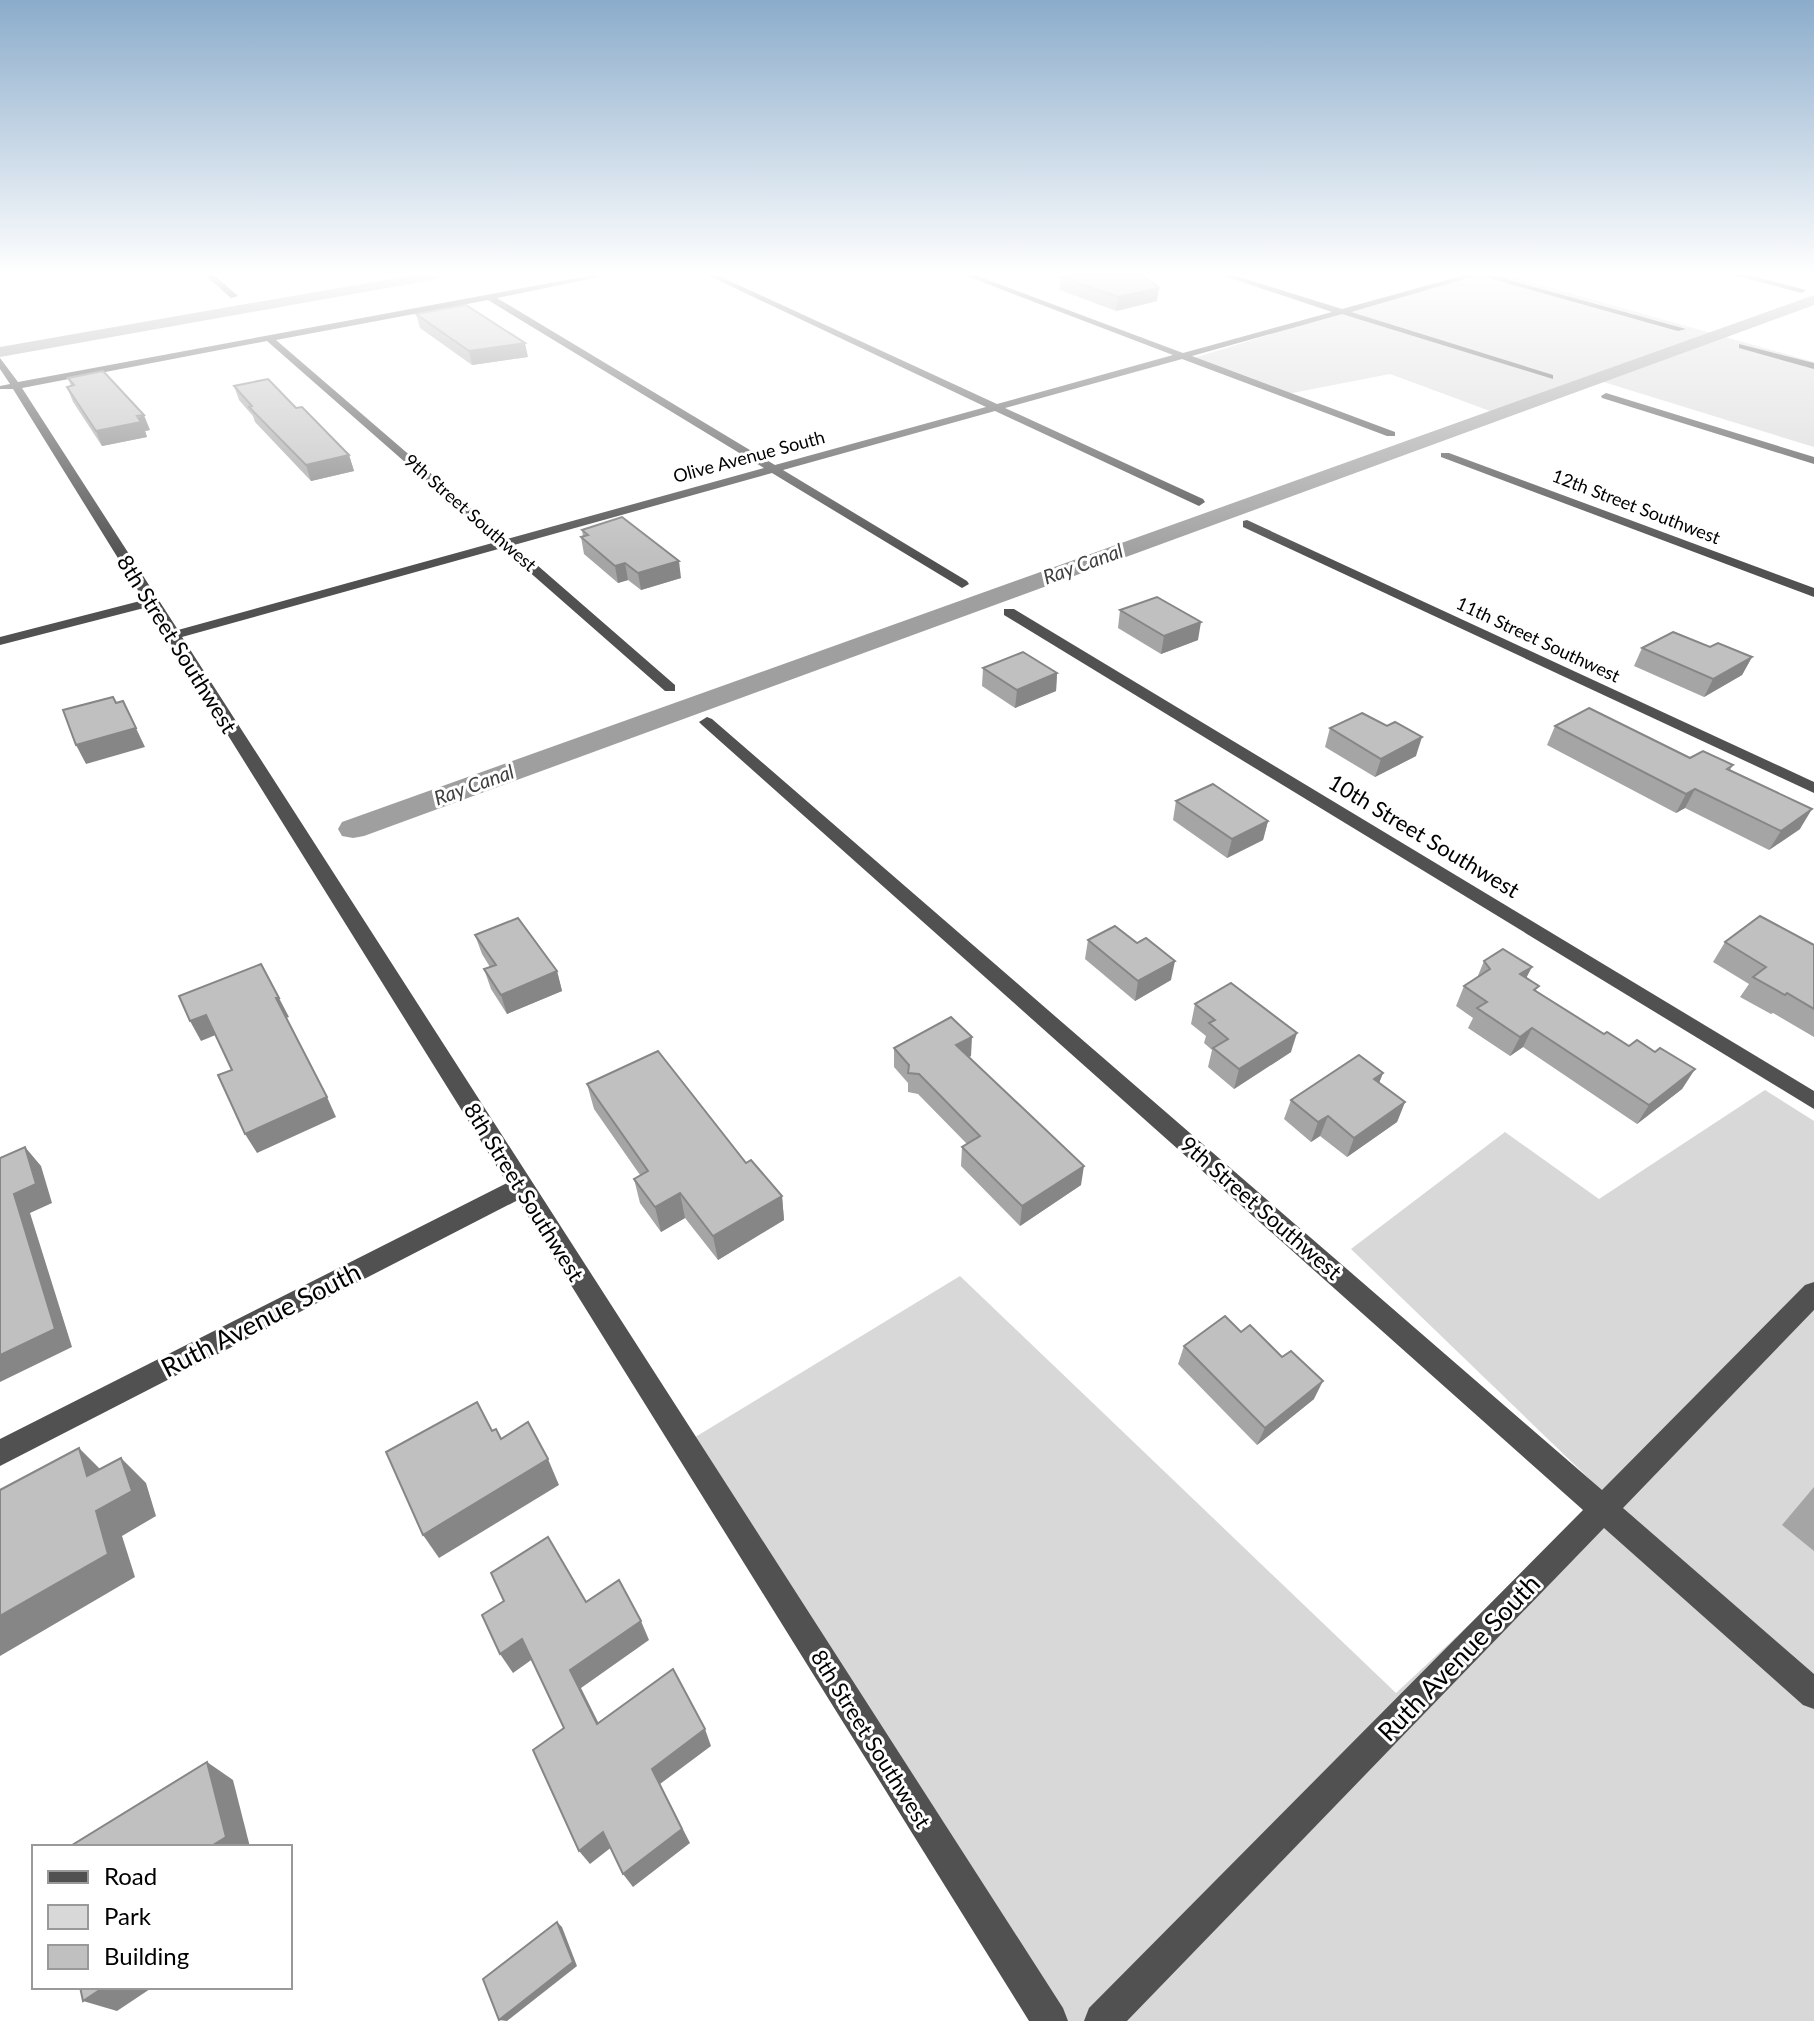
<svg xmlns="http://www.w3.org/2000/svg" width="1814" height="2021" viewBox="0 0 1814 2021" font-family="Lato,sans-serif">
<rect width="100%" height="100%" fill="#fff"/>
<!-- green -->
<g fill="#d8d8d8">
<polygon points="1464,275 1505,275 1814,362 1814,447 1597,380 1490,411 1390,374 1282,395 1187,360"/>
<polygon points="1765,1090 1814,1121 1814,2021 1051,2021 692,1439 960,1276 1396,1693 1607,1496 1351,1249 1505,1132 1599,1199"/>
</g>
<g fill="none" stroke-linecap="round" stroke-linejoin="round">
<!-- canal -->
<g fill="#9f9f9f" fill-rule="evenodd">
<polygon points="413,275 444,275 437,279 0,357 0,347"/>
<polygon points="1814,295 1814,305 364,836 353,838 342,836 338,829 342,822"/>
</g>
<!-- minor -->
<g fill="#515151" fill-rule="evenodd">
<polygon points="205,275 214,275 238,296 231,298"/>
<path d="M593,275H609L497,298L775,465L986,407L707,275H717L997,404L1173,355L964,275H975L1183,353L1332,312L1221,275H1233L1342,309L1465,275H1491L1686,329L1678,331L1478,275L1351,312L1553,375V379L1342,314L1192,356L1395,432V436H1387L1182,359L1005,408L1203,499L1205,502L1199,506L995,411L783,470L967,581L969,584L962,588L772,473L514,545L675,685V691H665L502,548L182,637L1063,2008L1068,2021H1029L518,1200L0,1466V1439L507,1183L148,607L0,645V637L144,600L13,389H0V386L10,384L0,369V358L18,382ZM488,300L764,468L507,539L276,340ZM267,341L496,542L178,630L22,388Z"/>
<polygon points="1734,275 1748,275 1806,290 1802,293"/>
<polygon points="1739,344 1814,363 1814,369 1739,348"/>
<polygon points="1606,393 1814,457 1814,464 1602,398 1601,396"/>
<polygon points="1441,453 1449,453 1814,588 1814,597 1441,457"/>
<polygon points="1247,520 1814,782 1814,793 1243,527 1243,521"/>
<polygon points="1004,609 1014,609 1814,1091 1814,1109 1004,615"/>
<polygon points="707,717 712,719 1602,1490 1805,1285 1814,1282 1814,1310 1623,1508 1814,1674 1814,1709 1803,1705 1604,1528 1127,2021 1084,2021 1089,2008 1583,1510 702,725 699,722"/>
</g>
</g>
<!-- wall -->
<g fill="#a5a5a5">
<polygon points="1061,277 1157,301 1116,311 1060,290"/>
<polygon points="416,314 528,357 472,365 420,328"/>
<polygon points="68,378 150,430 145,431 147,437 102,446 73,402 67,387 71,386"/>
<polygon points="234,386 296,408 349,455 354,471 311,481 255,422 253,416 239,400"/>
<polygon points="582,530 681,578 641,590 628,580 618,583 584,554 581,537 583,537"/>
<polygon points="1120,610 1198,640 1161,654 1118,628"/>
<polygon points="1710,647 1752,657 1742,675 1704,697 1634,666 1642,648"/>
<polygon points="983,668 1057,673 1056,691 1015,708 982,686"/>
<polygon points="1387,726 1416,756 1375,777 1325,747 1330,728"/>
<polygon points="1555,726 1690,758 1733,765 1730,770 1800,829 1769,850 1685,808 1676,813 1547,745"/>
<polygon points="1176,801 1268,821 1263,840 1227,858 1173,820"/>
<polygon points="475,935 557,971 562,991 507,1014 491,989 484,969 490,967 482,954"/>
<polygon points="1088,940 1171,980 1135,1001 1085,959"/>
<polygon points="1725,942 1814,945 1814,1037 1773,1013 1771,1014 1740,997 1749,984 1713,962"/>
<polygon points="1484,961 1526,978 1537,991 1604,1034 1629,1046 1655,1052 1695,1069 1682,1089 1637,1124 1523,1047 1510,1056 1468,1028 1473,1018 1456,1006 1464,986 1477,978"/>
<polygon points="1195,1004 1291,1052 1234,1089 1208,1067 1212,1050 1204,1043 1206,1036 1191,1024"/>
<polygon points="894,1048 971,1056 969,1057 1081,1185 1020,1226 961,1166 962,1147 967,1144 918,1094 908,1092 908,1083 894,1067"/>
<polygon points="1383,1073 1379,1083 1405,1102 1397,1122 1347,1157 1320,1136 1311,1142 1284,1119 1291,1100"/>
<polygon points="587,1084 746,1163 782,1196 784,1220 718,1260 685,1218 661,1232 640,1203 634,1179 640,1175 594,1109"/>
<polygon points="1241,1332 1282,1357 1314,1399 1257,1445 1178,1364 1184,1346"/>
<polygon points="1814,1487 1814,1551 1782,1525"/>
</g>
<!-- shaded-wall -->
<g fill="#868686">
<polygon points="1159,288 1157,301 1116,311 1118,297"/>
<polygon points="525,343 528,357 472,365 469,351"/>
<polygon points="144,415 150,430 145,431 147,437 102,446 96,431"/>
<polygon points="349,455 354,471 311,481 306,465"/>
<polygon points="679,561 681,578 641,590 638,573"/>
<polygon points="625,563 628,580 618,583 615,566"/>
<polygon points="1201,622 1198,640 1161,654 1164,636"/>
<polygon points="1752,657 1742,675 1704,697 1713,679"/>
<polygon points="1057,673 1056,691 1015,708 1017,690"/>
<polygon points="123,701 145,747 86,764 76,745"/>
<polygon points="1422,737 1416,756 1375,777 1381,759"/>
<polygon points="1695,789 1685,808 1676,813 1686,794"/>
<polygon points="1812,809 1800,829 1769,850 1781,831"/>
<polygon points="1268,821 1263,840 1227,858 1232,839"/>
<polygon points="1175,961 1171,980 1135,1001 1138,981"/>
<polygon points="1532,967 1522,986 1520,974"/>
<polygon points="557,971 562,991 507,1014 501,995"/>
<polygon points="276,998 279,998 289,1017 286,1018"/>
<polygon points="206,1015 218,1034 201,1041 190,1021"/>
<polygon points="1532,1028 1523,1047 1510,1056 1520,1037"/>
<polygon points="1297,1033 1291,1052 1234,1089 1239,1069"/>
<polygon points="972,1037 971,1056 955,1065 956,1045"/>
<polygon points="1695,1069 1682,1089 1637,1124 1649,1105"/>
<polygon points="1383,1073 1375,1093 1374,1079"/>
<polygon points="327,1097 336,1117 257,1153 245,1134"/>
<polygon points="1405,1102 1397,1122 1347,1157 1354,1138"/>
<polygon points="1328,1116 1320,1136 1311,1142 1318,1122"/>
<polygon points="25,1147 41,1166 52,1203 30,1213 72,1347 0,1382 0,1355 14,1194"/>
<polygon points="1084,1166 1081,1185 1020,1226 1022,1206"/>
<polygon points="680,1193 685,1218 661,1232 655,1207"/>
<polygon points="782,1196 784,1220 718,1260 713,1236"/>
<polygon points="1323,1381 1314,1399 1257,1445 1265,1428"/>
<polygon points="79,1448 105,1474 87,1476"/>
<polygon points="121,1458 146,1483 156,1516 122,1536 135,1577 0,1656 0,1616 96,1511"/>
<polygon points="548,1459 559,1485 439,1558 423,1535"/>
<polygon points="641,1621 649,1640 581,1688 607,1740 597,1724 570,1670"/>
<polygon points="522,1639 534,1658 513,1673 500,1654"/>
<polygon points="705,1729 711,1746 660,1784 690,1843 633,1887 623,1874 652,1769"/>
<polygon points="207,1762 233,1780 250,1847 214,1847"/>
<polygon points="603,1832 613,1846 590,1864 579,1851"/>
<polygon points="557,1922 562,1927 577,1966 507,2021 499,2020"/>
<polygon points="104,1987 153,1987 117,2011 83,2001"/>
</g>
<!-- building -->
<g fill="#c0c0c0" stroke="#868686" stroke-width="2">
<polygon points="1071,275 1143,275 1159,288 1118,297 1061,277"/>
<polygon points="466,305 525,343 469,351 416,314"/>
<polygon points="103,371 144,415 137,416 141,422 96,431 67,387 74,385 68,378"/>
<polygon points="268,379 296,408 302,407 349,455 306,465 249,407 252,406 234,386"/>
<polygon points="622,517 679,561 638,573 625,563 615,566 581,537 588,535 582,530"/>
<polygon points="1157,597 1201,622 1164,636 1120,610"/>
<polygon points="1673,632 1710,647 1718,643 1752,657 1713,679 1642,648"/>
<polygon points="1023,652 1057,673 1017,690 983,668"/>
<polygon points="113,697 116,703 123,701 136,728 76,745 63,710"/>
<polygon points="1589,708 1690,758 1703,751 1733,765 1727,769 1812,809 1781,831 1695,789 1686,794 1555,726"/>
<polygon points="1362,713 1387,726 1395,722 1422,737 1381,759 1330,728"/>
<polygon points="1213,784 1268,821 1232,839 1176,801"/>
<polygon points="1760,916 1814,945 1814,1009 1787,993 1785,995 1753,977 1766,967 1725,942"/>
<polygon points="518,918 557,971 501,995 484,969 496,965 475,935"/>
<polygon points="1115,926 1137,943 1146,938 1175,961 1138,981 1088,940"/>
<polygon points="1503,949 1532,967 1520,974 1539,986 1534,990 1604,1034 1607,1032 1629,1046 1637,1040 1655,1052 1660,1048 1695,1069 1649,1105 1532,1028 1520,1037 1477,1008 1487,1002 1464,986 1490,969 1484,961"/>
<polygon points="261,964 279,998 276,998 327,1097 245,1134 218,1075 232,1070 206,1015 190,1021 179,996"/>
<polygon points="1231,983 1297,1033 1239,1069 1213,1048 1228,1039 1209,1023 1215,1020 1195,1004"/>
<polygon points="951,1017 972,1037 956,1045 1084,1166 1022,1206 962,1147 980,1136 919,1074 908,1073 909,1065 894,1048"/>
<polygon points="658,1051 746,1163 751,1160 782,1196 713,1236 680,1193 655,1207 634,1179 648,1171 587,1084"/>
<polygon points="1359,1055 1383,1073 1374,1079 1405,1102 1354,1138 1328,1116 1318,1122 1291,1100"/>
<polygon points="25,1147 36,1184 14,1194 55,1329 0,1355 0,1158"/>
<polygon points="1225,1316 1241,1332 1250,1325 1282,1357 1291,1351 1323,1381 1265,1428 1184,1346"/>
<polygon points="477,1402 492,1431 496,1429 501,1439 528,1422 548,1459 423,1535 386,1452"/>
<polygon points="79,1448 87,1476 121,1458 132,1491 96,1511 108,1554 0,1616 0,1490"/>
<polygon points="548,1537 586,1602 619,1580 641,1621 570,1670 597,1724 673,1669 705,1729 652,1769 682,1829 623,1874 603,1832 579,1851 533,1750 564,1728 522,1639 500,1654 482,1615 504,1601 491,1573"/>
<polygon points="207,1762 226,1837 213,1845 214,1847 69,1847"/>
<polygon points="557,1922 573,1962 499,2020 483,1979"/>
<polygon points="80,1987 104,1987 83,2001"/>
</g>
<!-- sky -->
<linearGradient id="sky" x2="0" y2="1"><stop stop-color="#8baccb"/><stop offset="0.49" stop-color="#fff"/><stop offset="1" stop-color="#fff" stop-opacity="0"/></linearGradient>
<rect width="1814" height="558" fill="url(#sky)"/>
<g text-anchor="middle" stroke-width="6" stroke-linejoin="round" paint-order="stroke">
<!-- far-street labels -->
<g font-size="18" fill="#000" stroke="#fff">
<text transform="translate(749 457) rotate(-15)" y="6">Olive Avenue South</text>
<text transform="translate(1636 507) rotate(21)" y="6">12th Street Southwest</text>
<text transform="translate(470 513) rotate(41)" y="6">9th Street Southwest</text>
<text transform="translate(1538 640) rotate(25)" y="6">11th Street Southwest</text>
</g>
<!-- far-water labels -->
<g font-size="20" font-style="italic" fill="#404040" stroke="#fff">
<text transform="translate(1083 564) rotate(-20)" y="7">Ray Canal</text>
<text transform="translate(474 785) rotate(-20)" y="7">Ray Canal</text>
</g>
<!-- street labels -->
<g font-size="22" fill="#000" stroke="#fff">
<text transform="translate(177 644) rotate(58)" y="8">8th Street Southwest</text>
<text transform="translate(1424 836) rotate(31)" y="8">10th Street Southwest</text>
<text transform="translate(524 1192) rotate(58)" y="8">8th Street Southwest</text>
<text transform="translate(1261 1208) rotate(41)" y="8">9th Street Southwest</text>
<text transform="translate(871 1739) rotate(58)" y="8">8th Street Southwest</text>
</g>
<!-- near-street labels -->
<g font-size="26" fill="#000" stroke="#fff">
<text transform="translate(261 1320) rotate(-27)" y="9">Ruth Avenue South</text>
<text transform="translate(1459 1658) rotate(-46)" y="9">Ruth Avenue South</text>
</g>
</g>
<!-- legend -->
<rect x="32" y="1845" width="260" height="144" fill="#ffffff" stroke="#999999" stroke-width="2"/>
<rect x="48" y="1871" width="40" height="12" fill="#515151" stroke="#999999" stroke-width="2"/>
<text x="104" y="1885" font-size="24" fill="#000000">Road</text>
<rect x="48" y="1905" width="40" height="24" fill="#d8d8d8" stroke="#999999" stroke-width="2"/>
<text x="104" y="1925" font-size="24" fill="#000000">Park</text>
<rect x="48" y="1945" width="40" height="24" fill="#c0c0c0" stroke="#999999" stroke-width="2"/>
<text x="104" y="1965" font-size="24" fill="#000000">Building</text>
</svg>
